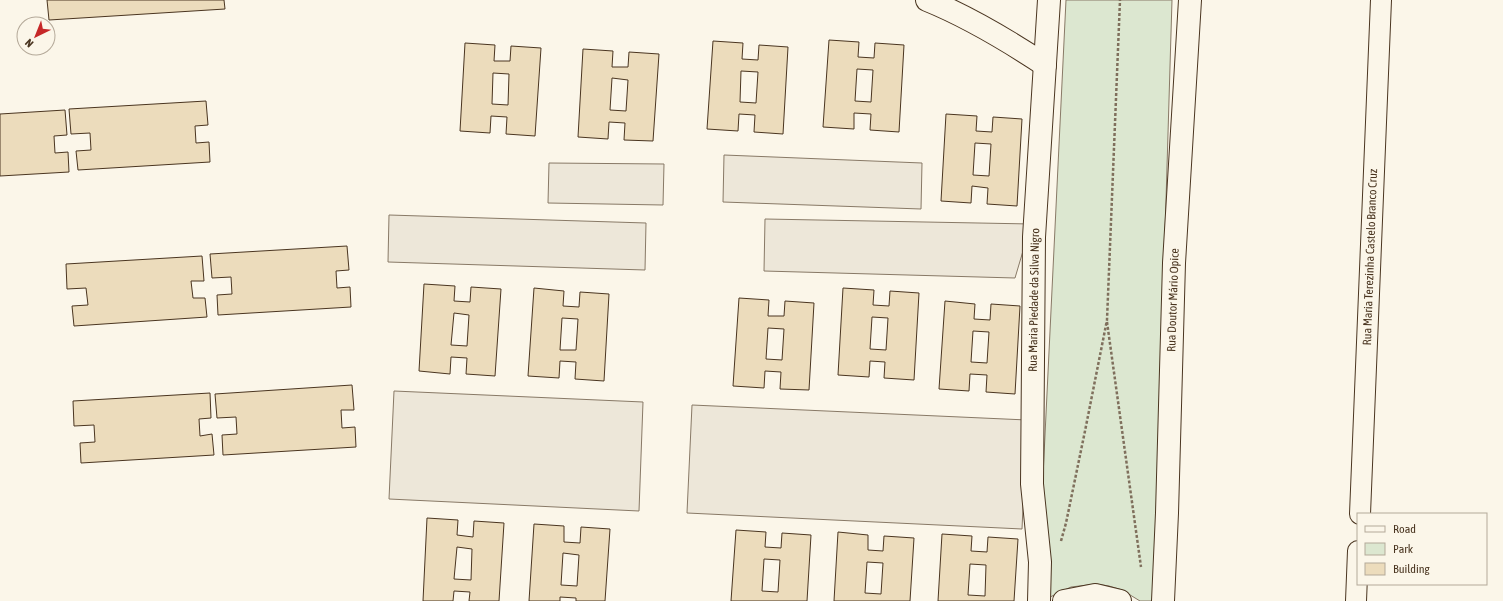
<svg xmlns="http://www.w3.org/2000/svg" width="1503" height="601" viewBox="0 0 1503 601" font-family="'Asap Condensed',sans-serif">
<rect width="100%" height="100%" fill="#fbf6e9"/>
<!-- green -->
<polygon fill="#dce7d0" stroke="#887966" points="1066,0 1172,0 1154,601 1140,601 1122,590 1109,586 1096,584 1071,587 1048,598 1037,601"/>
<!-- parking -->
<g fill="#ede7d9" stroke="#887966">
<polygon points="724,155 922,163 921,209 723,202"/>
<polygon points="549,163 664,164 663,205 548,203"/>
<polygon points="389,215 646,223 645,270 388,262"/>
<polygon points="765,219 1031,224 1015,278 764,271"/>
<polygon points="394,391 643,402 639,511 389,499"/>
<polygon points="692,405 1027,420 1022,529 687,513"/>
</g>
<!-- building -->
<g fill="#ecdcbc" stroke="#4a3520" fill-rule="evenodd">
<polygon points="47,0 224,0 225,9 49,20"/>
<path d="M829,40L859,42L858,57L874,58L875,43L904,45L899,132L870,130L871,114L854,113V129L823,127ZM857,69L873,70L871,102L855,101Z"/>
<path d="M713,41L743,43L742,59L758,60L759,45L788,47L783,134L754,132L755,115L739,114L738,131L707,129ZM741,71L758,72L756,103L740,102Z"/>
<path d="M465,43L495,45L494,61H510L511,46L541,48L535,136L506,134L507,117L491,116L490,133L460,131ZM493,73L509,74L508,105L492,104Z"/>
<path d="M583,49L613,51L612,67H628L629,52L659,54L653,141L624,140L625,123L609,122L608,139L578,137ZM612,78L628,80L626,111L610,110Z"/>
<polygon points="206,101 208,125 195,126 196,143 209,142 210,162 78,170 76,151 91,150 90,133 71,134 69,109"/>
<polygon points="65,110 67,135 54,136 55,153 68,152 69,172 0,176 0,114"/>
<path d="M946,114L977,116L976,131L992,132L993,117L1022,119L1017,206L987,204L988,188L972,186L971,203L941,201ZM975,143L991,144L989,176L973,175Z"/>
<polygon points="347,246 349,270 336,271 337,288 350,287 351,307 218,315 217,295 232,294 231,277 212,278 210,254"/>
<polygon points="202,256 204,281 191,281 193,298 205,298 207,317 74,326 72,306 88,305 86,288 67,289 66,264"/>
<path d="M424,284L455,286L454,301L470,302L471,287L501,289L495,376L466,374L467,358L451,357L450,374L419,371ZM454,313L469,315L467,346L451,345Z"/>
<path d="M534,288L564,291L563,306L579,307L580,292L609,294L604,381L575,379L576,362L560,361L559,378L528,376ZM562,318L578,319L576,350H560Z"/>
<path d="M843,288L874,290L873,305L889,306L890,291L919,293L914,380L884,378L885,362L870,361L869,377L838,375ZM872,317L888,318L886,350L870,349Z"/>
<path d="M739,298L769,300L768,316H784L785,301L814,303L809,390L780,389L781,372L765,371L764,388L733,386ZM768,328L784,329L782,360L766,359Z"/>
<path d="M945,301L975,304L974,319L990,320L991,304L1020,306L1015,394L986,392L987,375L970,374L969,391L939,389ZM973,331L989,332L987,363L971,362Z"/>
<polygon points="352,385 354,410 341,410 342,428 355,427 356,447 223,455 222,435 237,434 236,417 217,418 215,394"/>
<polygon points="210,393 211,418 199,419 200,436 212,434 214,455 81,463 80,443 95,442 94,425 74,426 73,401"/>
<path d="M427,518L458,520L457,535L473,537L474,521L504,523L499,601H469L470,592L454,591L453,601H423ZM457,547L472,549L471,580L454,579Z"/>
<path d="M534,524L564,526V542L580,543L581,527L610,529L605,601H576V598L560,597V601H529ZM563,553L579,555L577,586L561,585Z"/>
<path d="M736,530L766,532L765,547L781,548L782,533L811,535L807,601H731ZM764,559L780,560L778,592L762,591Z"/>
<path d="M838,532L868,535V550L883,551L884,536L914,538L910,601H834ZM867,562L883,563L881,594L865,593Z"/>
<path d="M942,534L972,536L971,551L987,552L988,537L1018,539L1014,601H938ZM970,564L986,565L985,596L968,595Z"/>
</g>
<g fill="none" stroke-linecap="round" stroke-linejoin="round">
<!-- street casing -->
<g stroke="#4a3520" stroke-width="22">
<g id="street">
<polyline points="1360,514 1381,0"/>
<polyline points="1356,601 1358,551"/>
</g>
</g>
<!-- secondary casing -->
<g stroke="#4a3520" stroke-width="24">
<g id="secondary">
<path d="M927,0C969,17 1007,40 1045,65"/>
<polyline points="1039,601 1040,562 1032,484 1034,237 1049,0"/>
<polyline points="1064,601 1095,595 1120,601"/>
<polyline points="1163,601 1167,513 1174,263 1190,0"/>
</g>
</g>
<!-- path -->
<g stroke="#7f6f5c" stroke-width="2.5" stroke-dasharray="3 2" stroke-linecap="butt">
<polyline points="1107,322 1141,567"/>
<polyline points="1061,541 1066,523 1085,431 1107,320 1120,0"/>
</g>
<!-- street -->
<use href="#street" stroke="#fbf6e9" stroke-width="20"/>
<!-- secondary -->
<use href="#secondary" stroke="#fbf6e9" stroke-width="22"/>
</g>
<g text-anchor="middle" stroke-width="3" stroke-linejoin="round" paint-order="stroke">
<!-- street labels -->
<g font-size="12" fill="#4a3520" stroke="#fbf6e9">
<text transform="translate(1370 257) rotate(-88)" y="4">Rua Maria Terezinha Castelo Branco Cruz</text>
<text transform="translate(1034 300) rotate(-89)" y="4">Rua Maria Piedade da Silva Nigro</text>
<text transform="translate(1173 300) rotate(-88)" y="4">Rua Doutor Mário Opice</text>
</g>
</g>
<!-- legend -->
<rect x="1357" y="513" width="130" height="72" fill="#fbf6e9" stroke="#b4a999"/>
<rect x="1365" y="526" width="20" height="6" fill="#fbf6e9" stroke="#b4a999"/>
<text x="1393" y="533" font-size="12" fill="#4a3520">Road</text>
<rect x="1365" y="543" width="20" height="12" fill="#dce7d0" stroke="#b4a999"/>
<text x="1393" y="553" font-size="12" fill="#4a3520">Park</text>
<rect x="1365" y="563" width="20" height="12" fill="#ecdcbc" stroke="#b4a999"/>
<text x="1393" y="573" font-size="12" fill="#4a3520">Building</text>
<!-- north arrow -->
<g transform="translate(36 36) rotate(223)"><circle r="19" fill="#fbf6e9" stroke="#b4a999"/>
<path d="M0-3L7 15L0 10L-7 15Z" fill="#c62828"/>
<text y="-6" font-size="11" font-weight="bold" text-anchor="middle" fill="#4a3520">N</text>
</g>
</svg>
